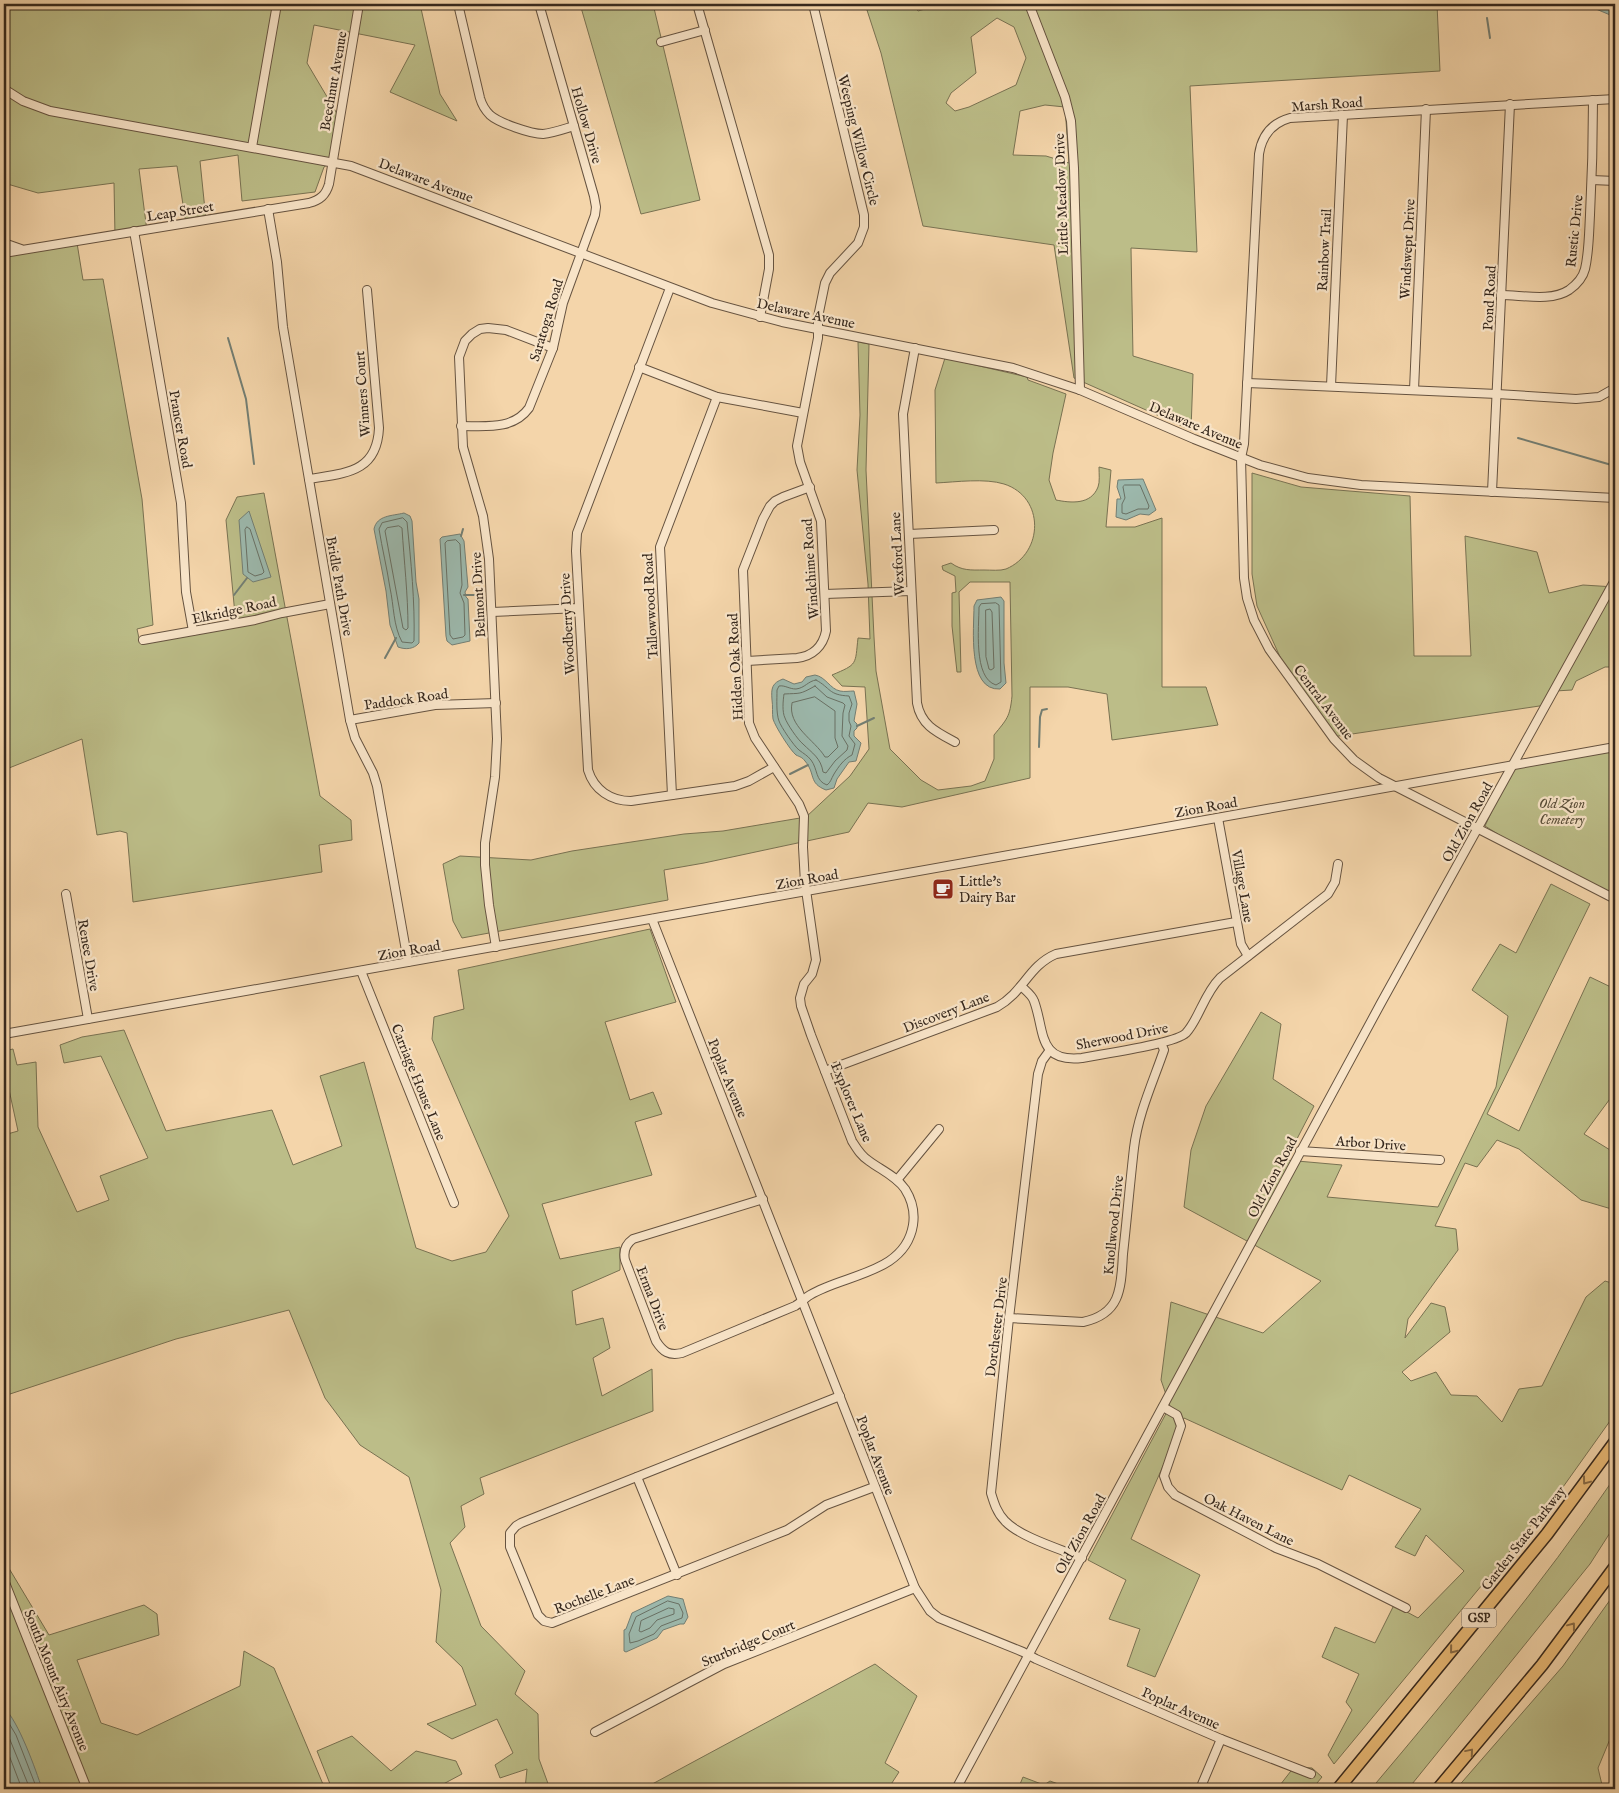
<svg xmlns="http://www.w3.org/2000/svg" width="1619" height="1793" viewBox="0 0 1619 1793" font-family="'IM FELL English',serif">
<rect width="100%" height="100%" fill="#f4d5aa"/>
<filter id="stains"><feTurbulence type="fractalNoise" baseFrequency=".004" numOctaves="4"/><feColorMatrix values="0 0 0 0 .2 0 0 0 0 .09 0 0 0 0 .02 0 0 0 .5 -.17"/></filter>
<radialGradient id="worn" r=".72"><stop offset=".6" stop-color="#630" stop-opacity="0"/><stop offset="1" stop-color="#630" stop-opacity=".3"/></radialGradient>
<!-- green -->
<g fill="#bcbd88" stroke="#797252" fill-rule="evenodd">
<polygon points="4,4 420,4 440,94 457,121 390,92 415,45 314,25 307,63 339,117 331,162 324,167 315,192 242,201 238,155 200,161 206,220 186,224 177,166 139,169 147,231 115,236 114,183 38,193 4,183"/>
<polygon points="580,4 653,4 700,200 641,214"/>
<path d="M865,4H913L918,11L942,4H1437L1440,71L1190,86L1197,252L1131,248L1133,356L1193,374L1191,430L1074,378L1054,245L923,226L881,53ZM997,18L1014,27L1026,58L1016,85L969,107L955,111L946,103L951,93L976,73L971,37ZM1045,105L1065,107L1069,163L1046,156L1013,155L1020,111Z"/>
<polygon points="4,242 27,251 77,243 83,280 103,279 142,499 153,625 137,629 140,643 236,625 226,520 237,497 264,493 320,796 351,820 352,840 319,845 322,872 133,902 127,833 120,831 97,835 82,739 4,770"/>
<path d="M858,342L869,344L866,470L874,637L876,671L890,749L921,780L938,790L971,786L985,781L994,759V735C1007,719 1010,717 1012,696L1010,582H970L959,592L961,672H957L952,626V593L956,592L955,576L943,570L942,566L951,563C962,571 971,570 984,570C991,570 1000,571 1006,569C1044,553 1045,497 1004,484C985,478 956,482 936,483L935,390L945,358L1027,377L1028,380L1066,394L1053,453L1049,480L1056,500C1071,503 1091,505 1098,487C1100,482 1099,474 1099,467L1111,470L1106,527H1135L1162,518V687H1206L1218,725L1112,740L1107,694L1068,687H1030V778L902,807L868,803L849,832L704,863L664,870L668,900L462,938L453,921L443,864L460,856L531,860L572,851L684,834L723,831L806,817L850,776L869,749L865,687L842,686L832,675C858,664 855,665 858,638L870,639L868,584L857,470L860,415Z"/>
<polygon points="1252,473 1301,487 1410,496 1414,656 1471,656 1465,536 1537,552 1549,593 1583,585 1615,587 1615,667 1605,667 1576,681 1572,690 1555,691 1546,705 1332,737 1291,681 1257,606 1252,574"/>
<polygon points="1615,747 1615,899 1544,863 1485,826 1513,765"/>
<polygon points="1551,884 1590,904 1487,1114 1519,1131 1590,977 1615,989 1615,1092 1584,1134 1615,1153 1615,1210 1581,1200 1519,1149 1497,1140 1477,1167 1465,1163 1435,1226 1456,1229 1458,1250 1408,1319 1405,1338 1431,1303 1445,1307 1450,1332 1402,1372 1411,1381 1436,1372 1451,1395 1477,1396 1502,1422 1519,1389 1542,1386 1586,1297 1605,1281 1615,1284 1615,1414 1563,1487 1334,1764 1328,1755 1352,1710 1346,1702 1359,1674 1322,1657 1335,1627 1375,1643 1394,1605 1418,1618 1464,1571 1426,1535 1415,1556 1395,1547 1421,1509 1349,1475 1342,1490 1184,1418 1131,1539 1200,1575 1155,1677 1127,1666 1140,1629 1109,1619 1126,1580 1088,1560 1170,1406 1161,1380 1171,1302 1263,1333 1321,1281 1184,1207 1191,1150 1206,1106 1261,1012 1281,1024 1273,1079 1314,1106 1286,1160 1342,1165 1327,1197 1438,1207 1496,1087 1508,1016 1472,990 1500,944 1516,953"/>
<polygon points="650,929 676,1002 605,1022 630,1100 653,1092 662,1114 635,1122 652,1175 542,1204 560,1259 620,1247 620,1270 572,1291 576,1325 603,1318 610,1348 593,1358 602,1396 652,1369 653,1411 480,1478 484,1494 461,1506 465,1527 450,1543 481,1626 525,1671 515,1694 538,1714 539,1759 550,1789 525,1789 527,1769 500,1778 495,1765 513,1753 497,1719 452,1739 427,1724 476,1705 462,1667 436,1642 441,1590 409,1477 360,1445 325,1398 289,1310 176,1339 4,1396 4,1135 18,1131 8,1085 4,1081 4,1051 13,1049 17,1065 36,1062 38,1127 77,1212 109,1200 100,1176 148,1158 101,1056 64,1063 60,1045 82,1037 124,1030 166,1131 272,1110 293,1165 342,1146 320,1076 364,1062 416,1248 452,1261 486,1252 509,1216 432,1039 434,1017 464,1009 458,970"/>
<path d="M1615,1477V1525L1590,1564L1408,1789H1371C1456,1688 1541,1586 1615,1477Z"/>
<polygon points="4,1560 49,1635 144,1605 157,1614 159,1635 77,1660 101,1723 137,1735 240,1686 244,1651 274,1668 325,1789 4,1789"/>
<polygon points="1615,1593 1615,1727 1598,1768 1603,1789 1456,1789 1563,1666"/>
<polygon points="875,1664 917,1696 885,1763 899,1772 888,1789 643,1789"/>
<polygon points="352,1736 391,1771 416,1751 456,1761 462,1774 434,1789 332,1789 317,1751"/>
<polygon points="1294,1767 1312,1768 1322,1777 1312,1789 1277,1789"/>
<polygon points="1023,1777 1044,1785 1050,1781 1072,1789 1018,1789"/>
</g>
<!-- water -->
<g fill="#9cb8ac" stroke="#737e73">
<polygon points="1584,4 1615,4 1615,17"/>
<polygon points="1143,479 1156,510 1149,515 1140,514 1126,520 1116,517 1117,499 1121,499 1117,487 1118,480"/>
<polygon points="249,511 271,577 253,582 243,574 239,520"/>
<path d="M404,513L410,516L412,521L416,582L419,599V643C414,649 406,650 398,647L390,625L386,591L374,529C377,515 392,516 404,513Z"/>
<polygon points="460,534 464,541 468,587 465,592 466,597 468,599 470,641 452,645 447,641 446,636 440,539 442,537"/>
<path d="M1001,597L1004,601V663L1006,683L1000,689C967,691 974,628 974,606L977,600Z"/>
<path d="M815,675C826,677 830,689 840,691C844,692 850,691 854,691L857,704L854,721L857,724V728L854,731V736L861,743L856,761L849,762L837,779L834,788L826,790C808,783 816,774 805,761C802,757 800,757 796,755C790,750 775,726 773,719C772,713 773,706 772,700C771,688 772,683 783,679L794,684L802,682L806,677Z"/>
<polygon points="668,1596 683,1599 688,1617 684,1624 680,1624 663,1630 657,1638 626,1652 624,1651 624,1630 626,1629 632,1613"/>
<path d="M4,1708C18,1720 36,1770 42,1789H4Z"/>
</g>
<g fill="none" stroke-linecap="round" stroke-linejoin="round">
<!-- shore -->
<g stroke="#697064" stroke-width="1">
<polygon points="1125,485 1140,485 1149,506 1148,509 1138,509 1126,514 1122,513 1122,504 1125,498 1123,487"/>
<path d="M403,518L407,522C411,562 415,601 414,641L412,643L402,642C393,625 394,606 390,588C387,568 382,548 379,529L382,523Z"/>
<path d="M399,526L402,528C404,561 408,594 408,628L406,630L403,628L385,531L387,528Z"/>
<polygon points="247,527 250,529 264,572 262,574 255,576 248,572 245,530"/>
<polygon points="456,540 460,544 462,585 460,593 464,603 465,635 463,637 453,639 450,635 445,543 447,541"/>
<path d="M996,603L999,605L1001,682L996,685C973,678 979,627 979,607L981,604Z"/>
<polygon points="986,610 990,609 992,612 994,668 991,670 989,669 986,657"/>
<path d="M816,680C831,688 828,695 849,696L852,704L849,713V721L851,726L849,736L855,744L852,755C844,759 839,766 834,774C831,779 831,782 827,785C815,781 818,769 811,760C807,755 804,754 799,750C794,746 781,727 779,721C776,713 777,699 777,690L779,686C785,685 789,689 796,689C805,688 808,681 816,680Z"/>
<path d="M815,686L827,697L843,703L845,705L843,713L842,736L848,746L847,750L835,761L826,773L823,772C821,758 812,753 803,744C798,740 787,724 785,718C782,712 783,701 784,694C801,693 799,695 815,686Z"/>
<path d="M815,697L835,711V738L838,747L828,757H825C815,740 787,726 792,703Z"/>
<polygon points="668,1601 679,1604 683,1613 682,1618 661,1626 654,1634 638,1641 630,1643 629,1634 636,1617"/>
<polygon points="669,1608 674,1609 674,1614 657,1620 650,1628 641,1632 639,1631 641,1621"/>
<polyline points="4,1715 16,1735 37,1789"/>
<polyline points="4,1725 30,1789"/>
<polyline points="4,1742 22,1789"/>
</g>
<!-- stream -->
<g stroke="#737e73" stroke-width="2">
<polyline points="1487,18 1490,38"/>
<polyline points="228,338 246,399 254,464"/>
<polyline points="1518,438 1615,466"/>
<polyline points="461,536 463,529"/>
<polyline points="234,595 247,578"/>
<polyline points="464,595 479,595"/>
<polyline points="385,658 396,638"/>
<polyline points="857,726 874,718"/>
<polyline points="1039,747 1040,717 1042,710 1047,709"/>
<polyline points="790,774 808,765"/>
</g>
<!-- minor casing -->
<g stroke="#665340" stroke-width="10">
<g id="minor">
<path d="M458,4L480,98C482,105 485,110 490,115C499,123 531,134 543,134C553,133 564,129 574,126"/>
<polyline points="697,4 769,255 769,269 760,317"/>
<polyline points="1029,4 1065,97 1071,121 1074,168 1080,390"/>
<polyline points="661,42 705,30"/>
<polyline points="4,89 23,101 50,111 351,166 712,303 782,322 1013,368 1080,390 1194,439 1260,465 1308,478 1361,485 1615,498"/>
<path d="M1615,99L1290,118C1272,123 1262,135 1259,154L1244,444L1241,458L1244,578L1247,598L1254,620L1269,649L1334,739L1354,760L1379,778L1615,899"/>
<polyline points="252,147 277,4"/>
<polyline points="1592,180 1615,181"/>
<polyline points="268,209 277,262 283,327 350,720 355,738 373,773 377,786 408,962"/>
<polyline points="134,231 181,503 186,592 193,631"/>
<polyline points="4,243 21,249"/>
<path d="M4,253L309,203C320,200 326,195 329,184L359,4"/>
<path d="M670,288L577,533L576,551L588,770C594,790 611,801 631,801L735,786L749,781L774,767"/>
<path d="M1501,295C1522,295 1551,302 1569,290C1576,285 1583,277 1585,269C1589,252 1589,233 1590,215C1592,177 1593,139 1593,100"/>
<path d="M915,348L903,414L917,703C921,725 936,732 955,742"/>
<polyline points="639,367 717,397 803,413"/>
<polyline points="1247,383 1497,394 1576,399 1599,397 1615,388"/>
<polyline points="1331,386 1343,115"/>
<polyline points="1414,390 1426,109"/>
<path d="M461,426C486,426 513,430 529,408L553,348L563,303L595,215L596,207L594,196L539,4"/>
<path d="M309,479C345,473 377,473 379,428L367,290"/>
<polyline points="1492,492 1510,104"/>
<polyline points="909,534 994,530"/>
<polyline points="825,594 911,591"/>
<polyline points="492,612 579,608"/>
<polyline points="143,640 255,620 282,613 330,604"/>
<path d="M747,661L797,658C813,656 823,646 826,631L821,521L800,462L797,446L818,338V317L825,283L830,273L858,243L864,227V215L813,4"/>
<polyline points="350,720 435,705 496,703"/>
<polyline points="672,795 660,547 717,397"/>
<polyline points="1218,818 1241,944 1248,956"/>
<polyline points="66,894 88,1019"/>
<polyline points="652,919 915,1588 930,1611 939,1618 1023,1652 1036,1659 1221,1739 1311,1774"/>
<polyline points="496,947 489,905 485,865 485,843 495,777 497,739 489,559 483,516 463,447 459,357 465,341 472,334 480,329 488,328 506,330 553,348"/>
<polyline points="361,971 454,1203"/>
<path d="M1021,986C1026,991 1032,995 1034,1001C1045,1030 1037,1063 1082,1058C1101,1054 1175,1044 1186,1033C1199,1019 1204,994 1220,978L1328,894L1335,882L1338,864"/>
<polyline points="4,1034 1615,747"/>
<path d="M1050,1050L1042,1061L1038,1074L1009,1318L991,1493C994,1503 997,1513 1005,1521C1020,1537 1060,1549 1082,1558"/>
<path d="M825,1071L997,1007C1024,992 1028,966 1056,954L1236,922"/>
<polyline points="1300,1151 1440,1160"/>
<polyline points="897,1180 939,1129"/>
<path d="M763,1199L633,1239C626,1244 623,1251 625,1260L656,1341C663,1352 669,1356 682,1353L795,1306C800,1303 805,1298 810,1295C844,1274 905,1274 913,1225C915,1212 912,1200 905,1189C896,1176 881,1170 869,1161C861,1156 857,1149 852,1141L811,1035L801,1006L800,998L804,984L812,974L816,960L805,883L803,847L804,816L799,804L755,738L749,723L743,570L763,519L770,506L775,501L783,497L810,487"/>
<path d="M1009,1318L1083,1322C1097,1319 1110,1312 1116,1299C1122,1286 1122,1268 1123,1254C1127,1218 1130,1183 1134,1148C1138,1114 1153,1082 1164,1050L1161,1043"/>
<polyline points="840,1396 521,1523 516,1526 510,1533 510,1547 538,1615 544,1621 552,1623 787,1530 826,1505 874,1487"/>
<polyline points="1163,1407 1177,1415 1181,1426 1164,1476 1168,1487 1175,1495 1276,1548 1318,1564 1406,1608"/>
<polyline points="637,1477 677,1575"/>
<polyline points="4,1580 87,1789"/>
<polyline points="595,1732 724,1664 915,1588"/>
<polyline points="956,1789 1381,1003 1615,580"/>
<polyline points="1200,1789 1221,1739"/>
</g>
</g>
<!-- highway casing -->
<g stroke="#36281d" stroke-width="14">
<g id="highway">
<polyline points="1338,1789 1547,1534 1615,1442"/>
<polyline points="1438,1789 1542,1665 1615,1567"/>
</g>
</g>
<!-- minor -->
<use href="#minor" stroke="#f8e4c8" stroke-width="8"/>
<!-- highway -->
<use href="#highway" stroke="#eaba75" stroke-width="11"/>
</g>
<!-- one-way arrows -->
<defs><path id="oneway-chevron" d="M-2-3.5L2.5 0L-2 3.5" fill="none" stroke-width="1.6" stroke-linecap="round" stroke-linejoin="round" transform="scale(1.25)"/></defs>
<g stroke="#876a45">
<use href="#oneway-chevron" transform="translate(1586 1481) rotate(127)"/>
<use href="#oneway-chevron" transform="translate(1572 1626) rotate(-53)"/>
<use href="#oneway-chevron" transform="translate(1453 1650) rotate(129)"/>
<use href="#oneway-chevron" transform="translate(1470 1752) rotate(-50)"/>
</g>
<!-- icons -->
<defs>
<g id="cafe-square" transform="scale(1.125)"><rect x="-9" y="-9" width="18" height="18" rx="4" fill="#8f2418" stroke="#f8e4c8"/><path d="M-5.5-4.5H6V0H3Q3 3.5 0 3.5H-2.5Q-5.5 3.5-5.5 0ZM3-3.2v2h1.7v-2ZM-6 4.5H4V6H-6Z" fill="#fff"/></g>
</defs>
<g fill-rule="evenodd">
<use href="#cafe-square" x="943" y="889"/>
</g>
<g text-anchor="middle" stroke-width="4.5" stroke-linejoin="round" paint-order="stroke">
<!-- shield labels -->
<rect fill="#f8e4c8" stroke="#706050" stroke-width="1" x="1461.5" y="1608.5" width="35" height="19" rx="4"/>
<g font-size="12" font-weight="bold" fill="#36281d">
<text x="1479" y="1622">GSP</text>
</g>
<!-- street labels -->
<g font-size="14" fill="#36281d" stroke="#f8e4c8">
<text transform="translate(333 81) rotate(-80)" y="5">Beechnut Avenue</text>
<text transform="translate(1327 104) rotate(-4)" y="5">Marsh Road</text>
<text transform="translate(587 125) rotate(74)" y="5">Hollow Drive</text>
<text transform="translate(859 140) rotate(76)" y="5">Weeping Willow Circle</text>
<text transform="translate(426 180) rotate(21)" y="5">Delaware Avenue</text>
<text transform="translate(1061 194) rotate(-92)" y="5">Little Meadow Drive</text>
<text transform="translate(180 211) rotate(-9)" y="5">Leap Street</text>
<text transform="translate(1574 231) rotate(-84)" y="5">Rustic Drive</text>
<text transform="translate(1407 249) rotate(-87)" y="5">Windswept Drive</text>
<text transform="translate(1324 250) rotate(-87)" y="5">Rainbow Trail</text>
<text transform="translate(1489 298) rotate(-87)" y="5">Pond Road</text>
<text transform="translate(806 313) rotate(12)" y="5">Delaware Avenue</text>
<text transform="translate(546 320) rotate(-73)" y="5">Saratoga Road</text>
<text transform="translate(362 394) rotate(-94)" y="5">Winners Court</text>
<text transform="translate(1196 425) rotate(23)" y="5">Delaware Avenue</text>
<text transform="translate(181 429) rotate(80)" y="5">Prancer Road</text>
<text transform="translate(897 554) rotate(-93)" y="5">Wexford Lane</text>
<text transform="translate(810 569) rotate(-94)" y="5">Windchime Road</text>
<text transform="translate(340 586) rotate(80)" y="5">Bridle Path Drive</text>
<text transform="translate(478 595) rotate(-93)" y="5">Belmont Drive</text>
<text transform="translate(650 606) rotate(-93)" y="5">Tallowwood Road</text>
<text transform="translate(234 610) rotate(-12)" y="5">Elkridge Road</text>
<text transform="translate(567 624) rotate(-93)" y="5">Woodberry Drive</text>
<text transform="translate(735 667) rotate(-93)" y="5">Hidden Oak Road</text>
<text transform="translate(406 699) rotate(-8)" y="5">Paddock Road</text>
<text transform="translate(1324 702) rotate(53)" y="5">Central Avenue</text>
<text transform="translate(1206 807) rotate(-10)" y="5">Zion Road</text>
<text transform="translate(1467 822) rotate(-61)" y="5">Old Zion Road</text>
<text transform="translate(807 879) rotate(-10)" y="5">Zion Road</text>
<text transform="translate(1243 886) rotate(80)" y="5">Village Lane</text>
<text transform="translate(409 950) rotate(-10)" y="5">Zion Road</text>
<text transform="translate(89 955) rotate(80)" y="5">Renee Drive</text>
<text transform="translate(946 1012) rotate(-21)" y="5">Discovery Lane</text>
<text transform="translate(1122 1036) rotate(-11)" y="5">Sherwood Drive</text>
<text transform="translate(728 1078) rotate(68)" y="5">Poplar Avenue</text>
<text transform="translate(419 1082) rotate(68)" y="5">Carriage House Lane</text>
<text transform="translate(852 1102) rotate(67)" y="5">Explorer Lane</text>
<text transform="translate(1371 1143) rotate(4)" y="5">Arbor Drive</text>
<text transform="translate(1272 1177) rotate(-62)" y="5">Old Zion Road</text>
<text transform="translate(1113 1225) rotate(-84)" y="5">Knollwood Drive</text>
<text transform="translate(653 1298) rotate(69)" y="5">Erma Drive</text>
<text transform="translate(996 1327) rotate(-83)" y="5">Dorchester Drive</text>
<text transform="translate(876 1455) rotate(69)" y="5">Poplar Avenue</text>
<text transform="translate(1249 1519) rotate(27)" y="5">Oak Haven Lane</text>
<text transform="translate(1080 1534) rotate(-61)" y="5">Old Zion Road</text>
<text transform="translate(1523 1538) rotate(-52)" y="5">Garden State Parkway</text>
<text transform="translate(594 1594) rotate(-21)" y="5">Rochelle Lane</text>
<text transform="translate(748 1643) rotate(-23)" y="5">Sturbridge Court</text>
<text transform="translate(57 1680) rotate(68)" y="5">South Mount Airy Avenue</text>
<text transform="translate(1181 1708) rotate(24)" y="5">Poplar Avenue</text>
</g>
<!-- park labels -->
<g font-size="14" font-style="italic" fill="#584d38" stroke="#f8e4c8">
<text x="1562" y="808">Old Zion<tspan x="1562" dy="16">Cemetery</tspan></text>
</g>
<!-- poi labels -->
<g font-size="14" fill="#36281d" stroke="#f8e4c8" text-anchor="start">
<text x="959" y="886">Little's<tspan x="959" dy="16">Dairy Bar</tspan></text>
</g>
</g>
<!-- margin -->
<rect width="1619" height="1793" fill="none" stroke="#f4d5aa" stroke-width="20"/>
<rect x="5" y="5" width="1609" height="1783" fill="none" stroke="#36281d" stroke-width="2.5"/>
<rect x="10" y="10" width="1599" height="1773" fill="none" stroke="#36281d"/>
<rect width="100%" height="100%" filter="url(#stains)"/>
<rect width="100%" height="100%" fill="url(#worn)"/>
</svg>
